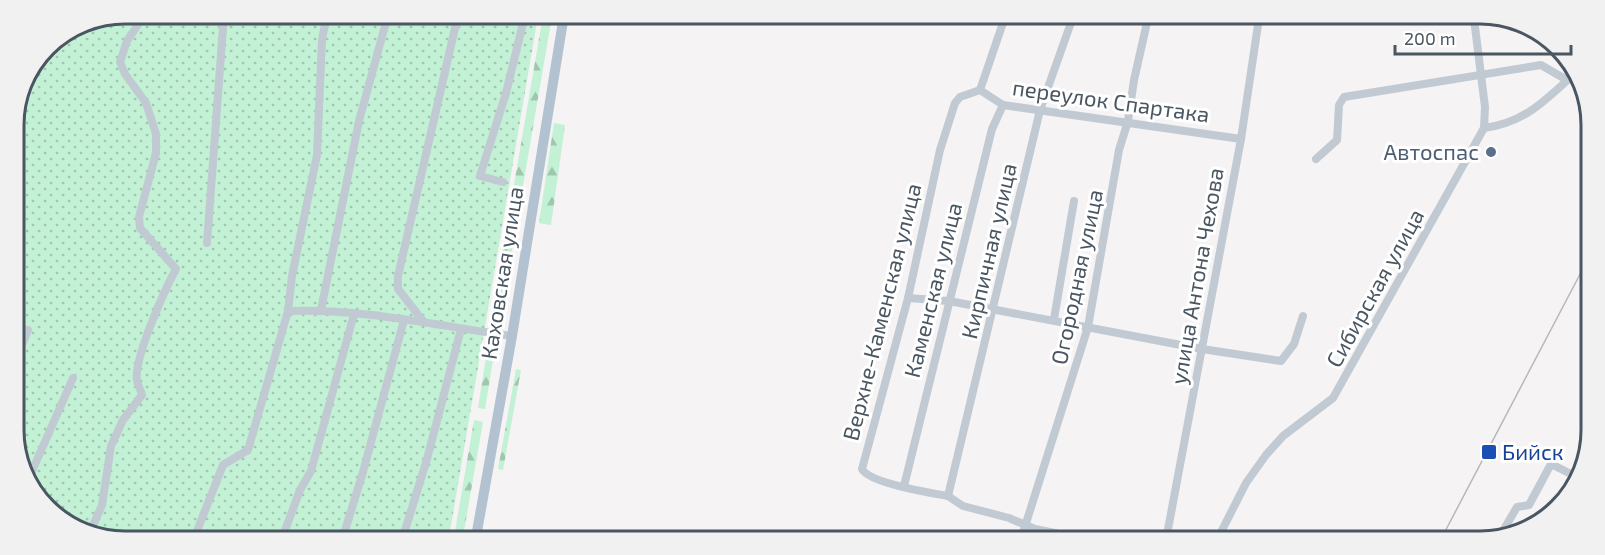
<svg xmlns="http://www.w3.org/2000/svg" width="1605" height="555" viewBox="0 0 1605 555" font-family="'Exo 2',sans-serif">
<defs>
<pattern id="forest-firs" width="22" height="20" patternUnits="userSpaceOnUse" patternTransform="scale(1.5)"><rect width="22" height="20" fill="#c3f1d5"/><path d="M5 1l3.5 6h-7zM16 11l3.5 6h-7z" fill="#a0c6b0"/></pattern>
<pattern id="garden-dots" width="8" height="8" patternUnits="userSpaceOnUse" patternTransform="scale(1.5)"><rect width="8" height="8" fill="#c3f1d5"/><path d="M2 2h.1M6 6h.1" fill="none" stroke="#a0c6b0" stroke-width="1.8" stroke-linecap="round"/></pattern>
</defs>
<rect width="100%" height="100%" fill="#f5f3f3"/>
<!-- forest -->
<g fill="url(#forest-firs)">
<polygon points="542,21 551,22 498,332 489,331"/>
<polygon points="554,123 565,125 551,225 539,223"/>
<polygon points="488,345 495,347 485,409 478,408"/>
<polygon points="516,369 521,370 503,470 498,469"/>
<polygon points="474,420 483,422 463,537 454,537"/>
</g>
<!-- garden -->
<polygon fill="url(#garden-dots)" points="125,14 538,16 449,537 90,536 42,504 16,451 14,118 25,76 51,42"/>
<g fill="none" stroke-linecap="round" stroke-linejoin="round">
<!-- minor -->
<g stroke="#c1cad2" stroke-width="8">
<polyline points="980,90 1003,105 1241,139"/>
<polyline points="980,90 1005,17"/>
<path d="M1484,128C1524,123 1546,100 1574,74"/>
<polyline points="1316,159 1337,140 1339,105 1344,97 1541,65 1567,80"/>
<polyline points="503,182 480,176 506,93 525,15"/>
<polyline points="207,243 224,14"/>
<polyline points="908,298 949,301 1202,349 1281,361 1294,344 1303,316"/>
<polyline points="321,310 359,121 388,15"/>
<path d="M288,311C363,308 438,326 512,336"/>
<polyline points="1054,319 1074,201"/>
<polyline points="423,321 398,289 398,276 458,15"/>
<polyline points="15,331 28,330 15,362"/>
<polyline points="29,478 73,378"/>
<polyline points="904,486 992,129 1003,105"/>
<path d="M948,496C931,493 869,483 862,469L908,298L940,150L955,103L960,97L980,90"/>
<polyline points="948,496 1040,110 1073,17"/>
<polyline points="948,496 963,506 1009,518 1035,529 1089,540"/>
<path d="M89,535L102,505L111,446L123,420L142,395C141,390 138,386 137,381C133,360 165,289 176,269L140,228L139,217L156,153V134L146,103L125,74L120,62L127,41L145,14"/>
<polyline points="195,536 223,465 248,450 288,311 292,276 317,155 322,40 327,14"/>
<polyline points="283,536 300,490 311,471 354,314"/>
<polyline points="1500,536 1517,507 1529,505 1551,464 1577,477"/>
<polyline points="343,537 363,472 404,320"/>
<polyline points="403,537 427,459 461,329"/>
<polyline points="1021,539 1088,327 1119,150 1128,121 1134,80 1148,18"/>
<polyline points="1166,540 1241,139 1259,18"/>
<polyline points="1217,540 1246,483 1266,455 1283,436 1333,398 1484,128 1485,107 1474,19"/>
</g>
<!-- major -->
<polyline stroke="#b3c2d1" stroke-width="10" points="476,537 512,336 564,15"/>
<!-- rail -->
<polyline stroke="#b5b8bd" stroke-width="1.5" points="1440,541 1588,259"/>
</g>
<!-- markers -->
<circle fill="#5c6f8a" stroke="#fff" stroke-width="2" cx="1491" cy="152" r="6"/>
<rect fill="#1a4fb4" stroke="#fff" stroke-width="2" x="1481" y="444" width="16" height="16" rx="3"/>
<g text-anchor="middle" stroke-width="6" stroke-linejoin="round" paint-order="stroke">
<!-- street labels -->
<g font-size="22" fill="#4a5661" stroke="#fff">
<text transform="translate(1111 101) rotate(8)" y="8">переулок Спартака</text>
<text transform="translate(989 251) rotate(-77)" y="8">Кирпичная улица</text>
<text transform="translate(502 273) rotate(-81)" y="8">Каховская улица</text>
<text transform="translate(1197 276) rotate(-80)" y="8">улица Антона Чехова</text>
<text transform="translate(1077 277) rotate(-78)" y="8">Огородная улица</text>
<text transform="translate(1375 288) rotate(-61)" y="8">Сибирская улица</text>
<text transform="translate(933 290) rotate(-76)" y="8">Каменская улица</text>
<text transform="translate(882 312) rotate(-76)" y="8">Верхне-Каменская улица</text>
</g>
<!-- service labels -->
<g font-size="22" fill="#4e5e75" stroke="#fff" text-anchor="end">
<text x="1479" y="160">Автоспас</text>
</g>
<!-- transit labels -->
<g font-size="22" fill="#164399" stroke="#fff" text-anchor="start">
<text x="1502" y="460">Бийск</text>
</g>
</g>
<!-- crop -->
<path d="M0 0H1605V555H0ZM125 24H1480A101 101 0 0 1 1581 125V430A101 101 0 0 1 1480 531H125A101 101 0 0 1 24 430V125A101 101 0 0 1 125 24Z" fill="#f1f1f2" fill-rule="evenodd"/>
<path fill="none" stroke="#4a5661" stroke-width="3" d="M125 24H1480A101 101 0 0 1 1581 125V430A101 101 0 0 1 1480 531H125A101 101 0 0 1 24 430V125A101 101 0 0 1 125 24Z"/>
<!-- scale -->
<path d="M1395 45v9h176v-9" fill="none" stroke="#4a5661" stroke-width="3"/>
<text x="1404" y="45" font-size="18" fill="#4a5661" stroke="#ffffff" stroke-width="4.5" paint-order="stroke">200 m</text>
</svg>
